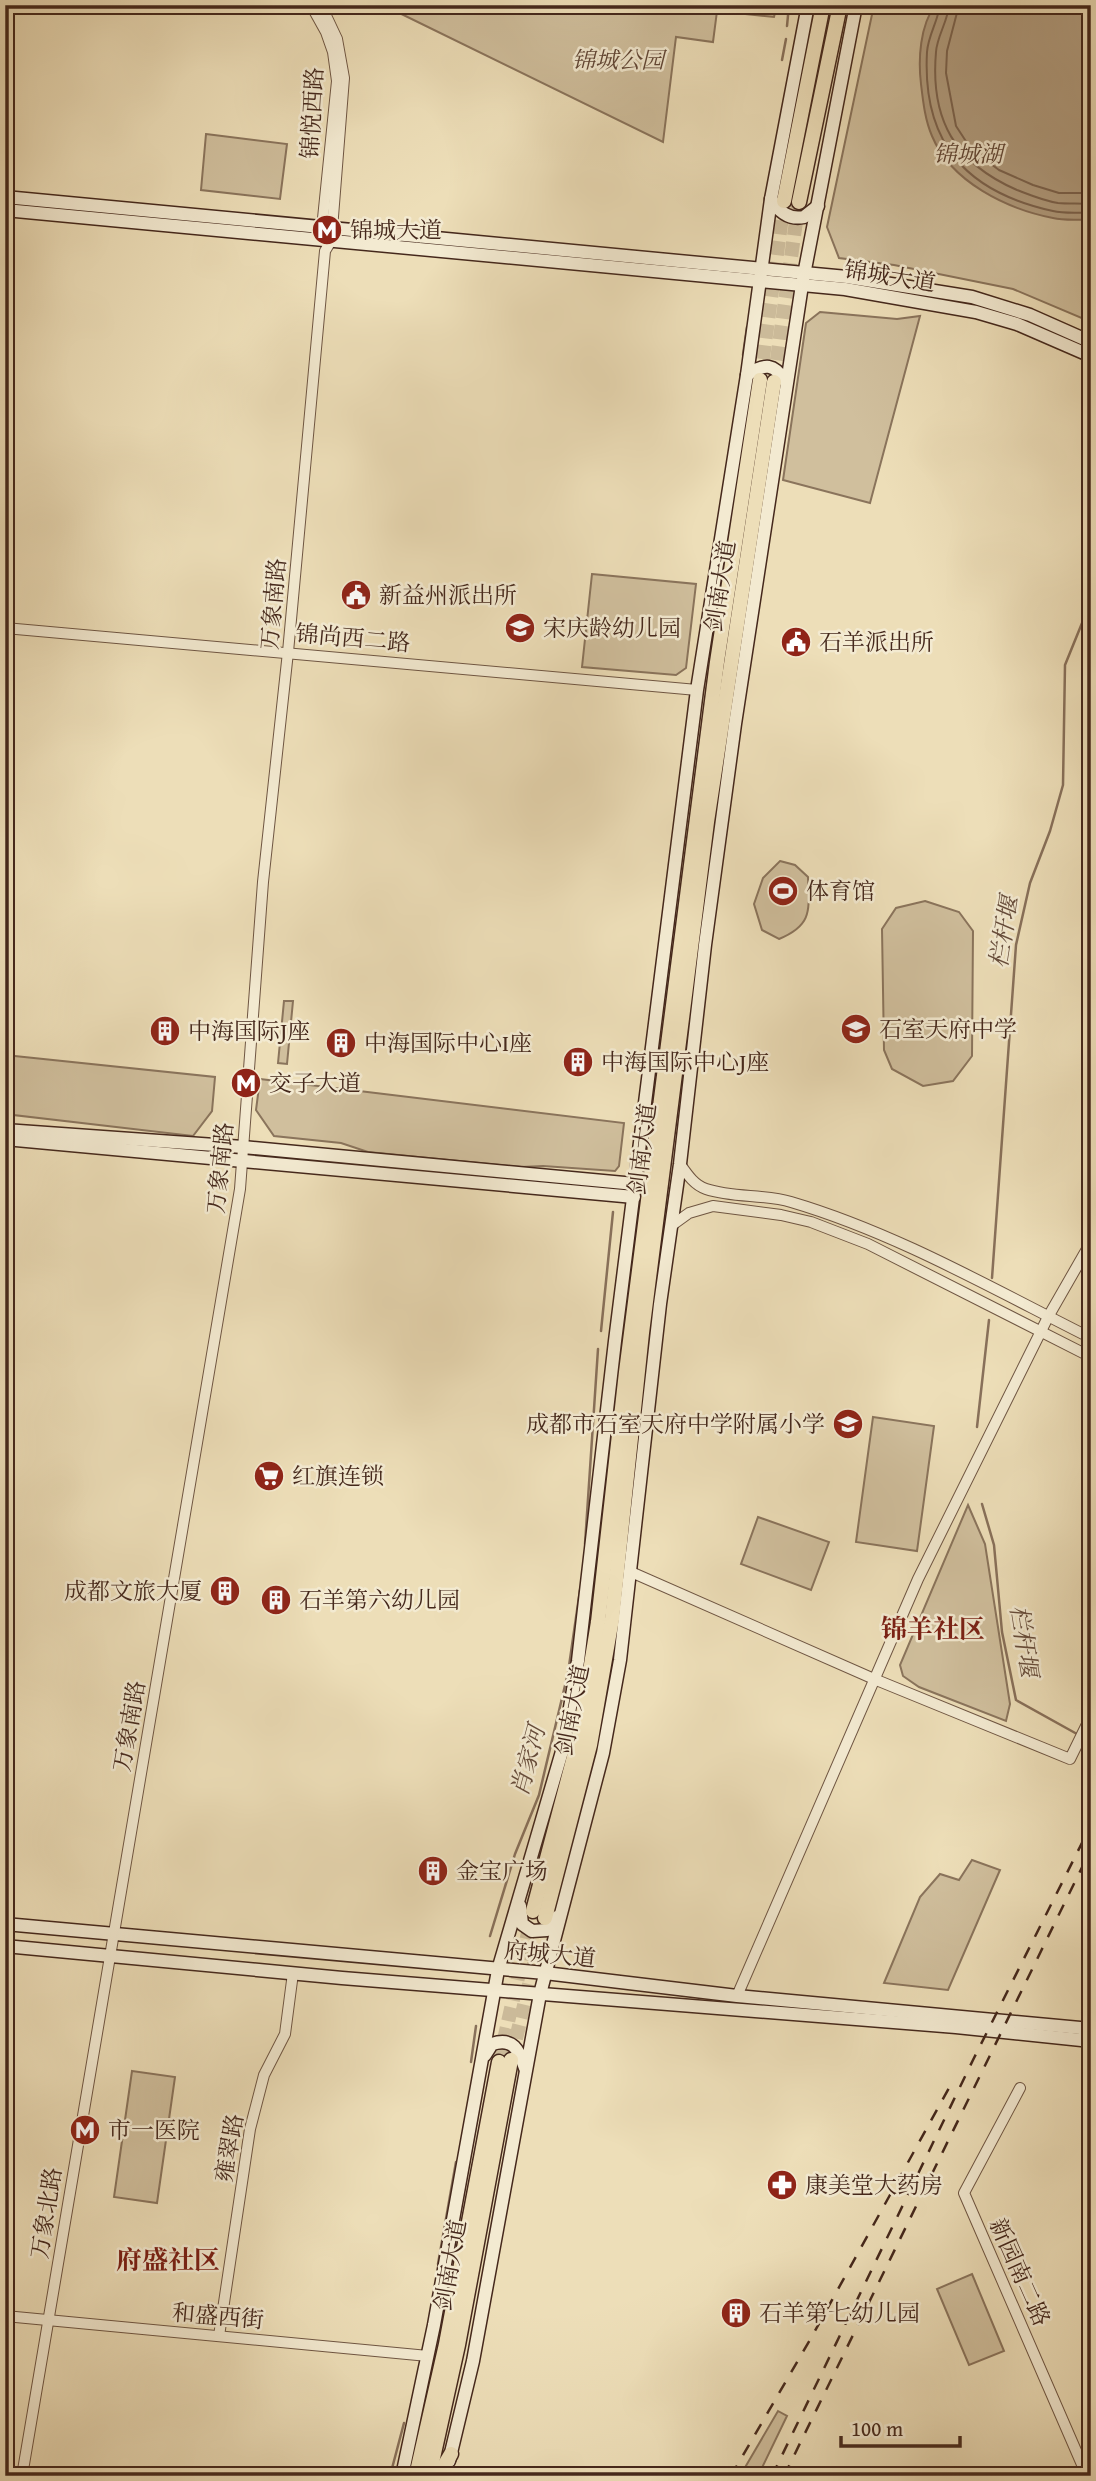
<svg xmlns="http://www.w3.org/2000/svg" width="1096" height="2481" viewBox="0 0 1096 2481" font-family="'Gentium Book Plus','Noto Serif SC',serif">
<rect width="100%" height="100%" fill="#eddeb8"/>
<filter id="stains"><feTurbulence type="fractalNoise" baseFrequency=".00286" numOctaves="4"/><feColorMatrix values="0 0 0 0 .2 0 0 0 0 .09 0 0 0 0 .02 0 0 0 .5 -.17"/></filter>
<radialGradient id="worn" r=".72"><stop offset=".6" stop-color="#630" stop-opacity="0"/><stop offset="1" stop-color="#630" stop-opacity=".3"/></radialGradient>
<!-- green -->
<g fill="#d0bf9d" stroke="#8a745c" stroke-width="2">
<polygon points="383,5 777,5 774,17 717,11 713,42 676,37 663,142"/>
<polygon points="874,5 1091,5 1091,322 1013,289 894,265 839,258 827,227"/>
<polygon points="206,134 287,144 280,199 201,190"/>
<polygon points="820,312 897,319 920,316 870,503 783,480 806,323"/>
<polygon points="592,574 696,584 686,668 676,675 582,667"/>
<path d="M780,861L795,865L808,877C809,910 813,925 779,939L762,930L754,904L763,878Z"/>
<polygon points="925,901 959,912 973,931 972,1056 953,1081 923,1086 892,1069 884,1050 882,929 896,908"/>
<polygon points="284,1001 293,1001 287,1064 278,1063"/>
<polygon points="5,1055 215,1077 212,1111 193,1136 5,1114"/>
<polygon points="260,1079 624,1123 619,1166 615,1171 543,1166 521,1167 368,1152 341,1143 274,1136 256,1110"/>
<polygon points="873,1417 934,1426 917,1551 856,1542"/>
<polygon points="968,1505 985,1544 1010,1704 1006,1721 919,1687 903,1676 900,1665"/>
<polygon points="758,1517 829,1542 811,1590 741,1564"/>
<polygon points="972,1860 1000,1870 948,1990 884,1983 920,1897 940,1874 959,1880"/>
<polygon points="132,2071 175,2077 157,2203 114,2197"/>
<polygon points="972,2274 1004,2351 969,2365 937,2289"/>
<polygon points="778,2411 787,2416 758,2476 740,2476"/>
</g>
<!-- water -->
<path fill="#b4a083" stroke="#88705a" stroke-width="2" d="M935,5H1091V220C1079,219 1065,221 1053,218C1007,209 951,182 932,136C925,120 923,101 921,84C918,59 920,26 935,5Z"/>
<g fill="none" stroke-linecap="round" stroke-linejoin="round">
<!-- shore -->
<g stroke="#7c6450" stroke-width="2">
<path d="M940,5C938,21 928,36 927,52C922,143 966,192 1053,211C1065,214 1079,212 1091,213"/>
<path d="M949,5C948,21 937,36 936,52C930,120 955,163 1017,190C1030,195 1044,201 1058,203C1069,204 1080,203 1091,204"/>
<polyline points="959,5 947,51 946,73 956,126 971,149 999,170 1033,185 1059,193 1091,193"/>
</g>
<!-- stream -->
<g stroke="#88705a" stroke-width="2.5">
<polyline points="787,26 789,5"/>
<polyline points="782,60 786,39"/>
<polyline points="743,355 747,327"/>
<polyline points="992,1278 1016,945 1030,883 1050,831 1063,785 1065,665 1091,601"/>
<polyline points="601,1331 613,1212"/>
<polyline points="977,1427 989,1320"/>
<polyline points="982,1504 994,1545 1002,1632 1016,1700 1077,1734"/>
<polyline points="585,1544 598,1349"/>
<polyline points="1083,1737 1091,1741"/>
<polyline points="490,1936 515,1854 539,1795 568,1673 580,1590"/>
<polyline points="471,2062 476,2026"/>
<polyline points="438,2264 456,2162"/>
<polyline points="390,2476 404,2423"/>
</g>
<!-- trunk-tunnel -->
<g stroke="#cbba99" stroke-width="14" stroke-dasharray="14 7" stroke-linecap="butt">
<polyline points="760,380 784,202"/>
<polyline points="774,381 798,207"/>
<polyline points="511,2059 545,1919"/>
<polyline points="499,2062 533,1911"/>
</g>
<!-- tertiary casing -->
<g stroke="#6f5643" stroke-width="12">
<g id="tertiary">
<polyline points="311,5 326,32 333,52 337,81 322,228"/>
<polyline points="321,5 337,39 344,78 332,229"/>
<polyline points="5,628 697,690"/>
<path d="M680,1164C687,1174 694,1185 706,1189C733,1198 764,1194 791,1202C896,1233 993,1289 1091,1338"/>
<polyline points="671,1226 689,1213 713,1206 781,1215 811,1222 868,1244 1091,1357"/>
<polyline points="631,1572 874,1679 1070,1759 1091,1716"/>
<polyline points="737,1996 918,1579 1048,1317 1091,1242"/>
<polyline points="1020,2088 964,2193 1087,2476"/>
<polyline points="5,2316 428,2356"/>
<polyline points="219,2336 250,2129 264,2075 285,2034 293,1973"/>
<polyline points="22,2476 240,1189 263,882 288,652 325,251 331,241"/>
</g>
</g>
<!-- secondary casing -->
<g stroke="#45281c" stroke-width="15">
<g id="secondary">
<polyline points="5,197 847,277 972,297 1030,315 1091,342"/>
<path d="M771,199C779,212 789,220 804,217L818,206"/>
<polyline points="5,210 845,289 976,312 1017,324 1091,356"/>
<path d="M747,375C765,363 774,363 786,382"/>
<polyline points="5,1130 243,1147 635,1184"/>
<polyline points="5,1139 634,1197"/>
<polyline points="520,1906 522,1924 532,1931 547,1930 557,1917"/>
<polyline points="5,1924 545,1973 737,1996 1091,2029"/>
<polyline points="5,1946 342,1978 956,2027 1091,2041"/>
<path d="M485,2055L492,2044C513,2037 519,2050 525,2068"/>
<polyline points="449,2461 473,2361 540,1994 603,1753 620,1660 660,1304 680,1164 705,945 735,724 802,285 856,5"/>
<polyline points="402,2476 434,2325 498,1970 563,1748 578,1661 615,1341 697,690 747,375 771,199 808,5"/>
</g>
</g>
<!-- trunk casing -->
<g stroke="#45281c" stroke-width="17">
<g id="trunk">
<polyline points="784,201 823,5"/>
<polyline points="799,202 840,5"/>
<polyline points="533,1911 579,1738 598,1622 626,1372 717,662 760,380"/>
<polyline points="545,1918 590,1745 612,1619 642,1333 707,822 774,382"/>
<polyline points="416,2476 446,2344 499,2062"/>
<polyline points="429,2476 458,2345 511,2060"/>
<polyline points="438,2476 451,2454"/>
</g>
</g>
<!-- tertiary -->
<use href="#tertiary" stroke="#f3ead1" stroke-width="10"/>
<!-- secondary -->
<use href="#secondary" stroke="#f3ead1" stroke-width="12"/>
<!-- trunk -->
<use href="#trunk" stroke="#eddeb8" stroke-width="14"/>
<!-- rail -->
<g stroke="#45281c" stroke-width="2.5" stroke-dasharray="12 12" stroke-linecap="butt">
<polyline points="731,2476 811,2338 954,2079"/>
<polyline points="772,2476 973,2060 1091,1825"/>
<polyline points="784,2476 1091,1849"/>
</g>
</g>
<!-- icons -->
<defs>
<g id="metro-disc" transform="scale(1.575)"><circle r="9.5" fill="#8f2418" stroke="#f3ead1"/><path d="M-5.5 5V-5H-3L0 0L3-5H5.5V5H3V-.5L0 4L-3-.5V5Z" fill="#fff"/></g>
<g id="civic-disc" transform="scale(1.575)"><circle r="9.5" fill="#8f2418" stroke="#f3ead1"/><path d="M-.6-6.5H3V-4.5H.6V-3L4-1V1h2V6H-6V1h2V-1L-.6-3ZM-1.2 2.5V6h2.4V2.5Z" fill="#fff"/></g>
<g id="school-disc" transform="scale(1.575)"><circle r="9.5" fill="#8f2418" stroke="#f3ead1"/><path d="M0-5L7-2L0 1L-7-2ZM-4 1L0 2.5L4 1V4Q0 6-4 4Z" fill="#fff"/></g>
<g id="stadium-disc" transform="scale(1.575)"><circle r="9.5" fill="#8f2418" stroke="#f3ead1"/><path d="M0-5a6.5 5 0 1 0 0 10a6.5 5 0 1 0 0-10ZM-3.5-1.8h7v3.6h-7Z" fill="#fff"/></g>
<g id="building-disc" transform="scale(1.575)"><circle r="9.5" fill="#8f2418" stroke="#f3ead1"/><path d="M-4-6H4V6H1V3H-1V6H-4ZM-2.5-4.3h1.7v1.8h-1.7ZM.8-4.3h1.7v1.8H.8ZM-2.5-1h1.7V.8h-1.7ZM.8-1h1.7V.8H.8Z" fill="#fff"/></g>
<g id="supermarket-disc" transform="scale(1.575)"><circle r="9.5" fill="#8f2418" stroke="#f3ead1"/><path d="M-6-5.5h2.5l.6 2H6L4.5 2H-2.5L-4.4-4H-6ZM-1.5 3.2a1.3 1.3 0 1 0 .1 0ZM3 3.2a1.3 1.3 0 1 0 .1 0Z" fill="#fff"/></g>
<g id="pharmacy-disc" transform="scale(1.575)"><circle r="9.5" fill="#8f2418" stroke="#f3ead1"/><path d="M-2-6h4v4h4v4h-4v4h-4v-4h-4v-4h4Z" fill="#fff"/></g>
</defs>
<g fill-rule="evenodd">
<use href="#metro-disc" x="327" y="230"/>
<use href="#civic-disc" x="356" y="595"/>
<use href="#school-disc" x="520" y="628"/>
<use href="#civic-disc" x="796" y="642"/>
<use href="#stadium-disc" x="783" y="891"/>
<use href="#school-disc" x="856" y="1029"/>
<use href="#building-disc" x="165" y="1031"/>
<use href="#building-disc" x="341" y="1043"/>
<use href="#building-disc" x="578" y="1062"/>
<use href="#metro-disc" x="246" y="1083"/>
<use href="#school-disc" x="848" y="1424"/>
<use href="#supermarket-disc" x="269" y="1476"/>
<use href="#building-disc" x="225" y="1591"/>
<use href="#building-disc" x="276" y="1600"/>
<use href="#building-disc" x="433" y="1871"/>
<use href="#metro-disc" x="85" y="2130"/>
<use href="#pharmacy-disc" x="782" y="2185"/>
<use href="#building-disc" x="736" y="2313"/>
</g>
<g text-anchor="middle" stroke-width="5" stroke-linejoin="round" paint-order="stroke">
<!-- park labels -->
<g font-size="23" font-style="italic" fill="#614636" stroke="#f3ead1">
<text x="618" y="68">锦城公园</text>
<text x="968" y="162">锦城湖</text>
</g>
<!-- street labels -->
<g font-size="23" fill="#45281c" stroke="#f3ead1">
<text transform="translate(312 113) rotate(-87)" y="8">锦悦西路</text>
<text transform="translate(890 276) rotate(9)" y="8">锦城大道</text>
<text transform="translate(720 586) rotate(-81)" y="8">剑南大道</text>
<text transform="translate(273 604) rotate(-85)" y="8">万象南路</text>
<text transform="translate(353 638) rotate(5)" y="8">锦尚西二路</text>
<text transform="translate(642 1149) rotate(-83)" y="8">剑南大道</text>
<text transform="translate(220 1168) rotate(-84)" y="8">万象南路</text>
<text transform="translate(572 1710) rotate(-79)" y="8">剑南大道</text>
<text transform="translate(129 1726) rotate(-80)" y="8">万象南路</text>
<text transform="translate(550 1954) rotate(6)" y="8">府城大道</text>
<text transform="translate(229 2148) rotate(-80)" y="8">雍翠路</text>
<text transform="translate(46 2213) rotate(-81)" y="8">万象北路</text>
<text transform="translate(450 2265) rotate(-80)" y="8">剑南大道</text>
<text transform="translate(1020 2272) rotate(66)" y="8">新园南二路</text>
<text transform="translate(218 2316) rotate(5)" y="8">和盛西街</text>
</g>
<!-- poi labels -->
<g font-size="23" fill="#45281c" stroke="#f3ead1" text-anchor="start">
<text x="350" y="238">锦城大道</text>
<text x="379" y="603">新益州派出所</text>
<text x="543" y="636">宋庆龄幼儿园</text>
<text x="819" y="650">石羊派出所</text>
<text x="806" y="899">体育馆</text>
<text x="879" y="1037">石室天府中学</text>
<text x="188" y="1039">中海国际J座</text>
<text x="364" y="1051">中海国际中心I座</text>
<text x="601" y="1070">中海国际中心J座</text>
<text x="269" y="1091">交子大道</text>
<text x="825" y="1432" text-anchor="end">成都市石室天府中学附属小学</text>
<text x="292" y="1484">红旗连锁</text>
<text x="202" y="1599" text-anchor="end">成都文旅大厦</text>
<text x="299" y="1608">石羊第六幼儿园</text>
<text x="456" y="1879">金宝广场</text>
<text x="108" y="2138">市一医院</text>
<text x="805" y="2193">康美堂大药房</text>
<text x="759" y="2321">石羊第七幼儿园</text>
</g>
<!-- water labels -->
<g font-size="24" font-style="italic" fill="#664c3b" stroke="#f3ead1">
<text transform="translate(1004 932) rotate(-81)" y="8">栏杆堰</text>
<text transform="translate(1024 1641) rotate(81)" y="8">栏杆堰</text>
<text transform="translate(528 1761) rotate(-75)" y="8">肖家河</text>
</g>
<!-- quarter labels -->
<g font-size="26" font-weight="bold" fill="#7a1f14" stroke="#f3ead1">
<text x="933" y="1638">锦羊社区</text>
<text x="168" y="2269">府盛社区</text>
</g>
</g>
<!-- margin -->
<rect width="1096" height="2481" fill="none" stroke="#eddeb8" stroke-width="28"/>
<rect x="7" y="7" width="1082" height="2467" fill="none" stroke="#45281c" stroke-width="3.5"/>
<rect x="14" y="14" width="1068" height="2453" fill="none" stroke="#45281c" stroke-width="2"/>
<!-- scale -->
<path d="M841 2436v10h119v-10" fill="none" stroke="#45281c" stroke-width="3.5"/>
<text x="851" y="2436" font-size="21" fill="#45281c" stroke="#f3ead1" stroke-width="5" paint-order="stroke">100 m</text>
<rect width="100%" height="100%" filter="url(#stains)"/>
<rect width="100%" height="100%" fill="url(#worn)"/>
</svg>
